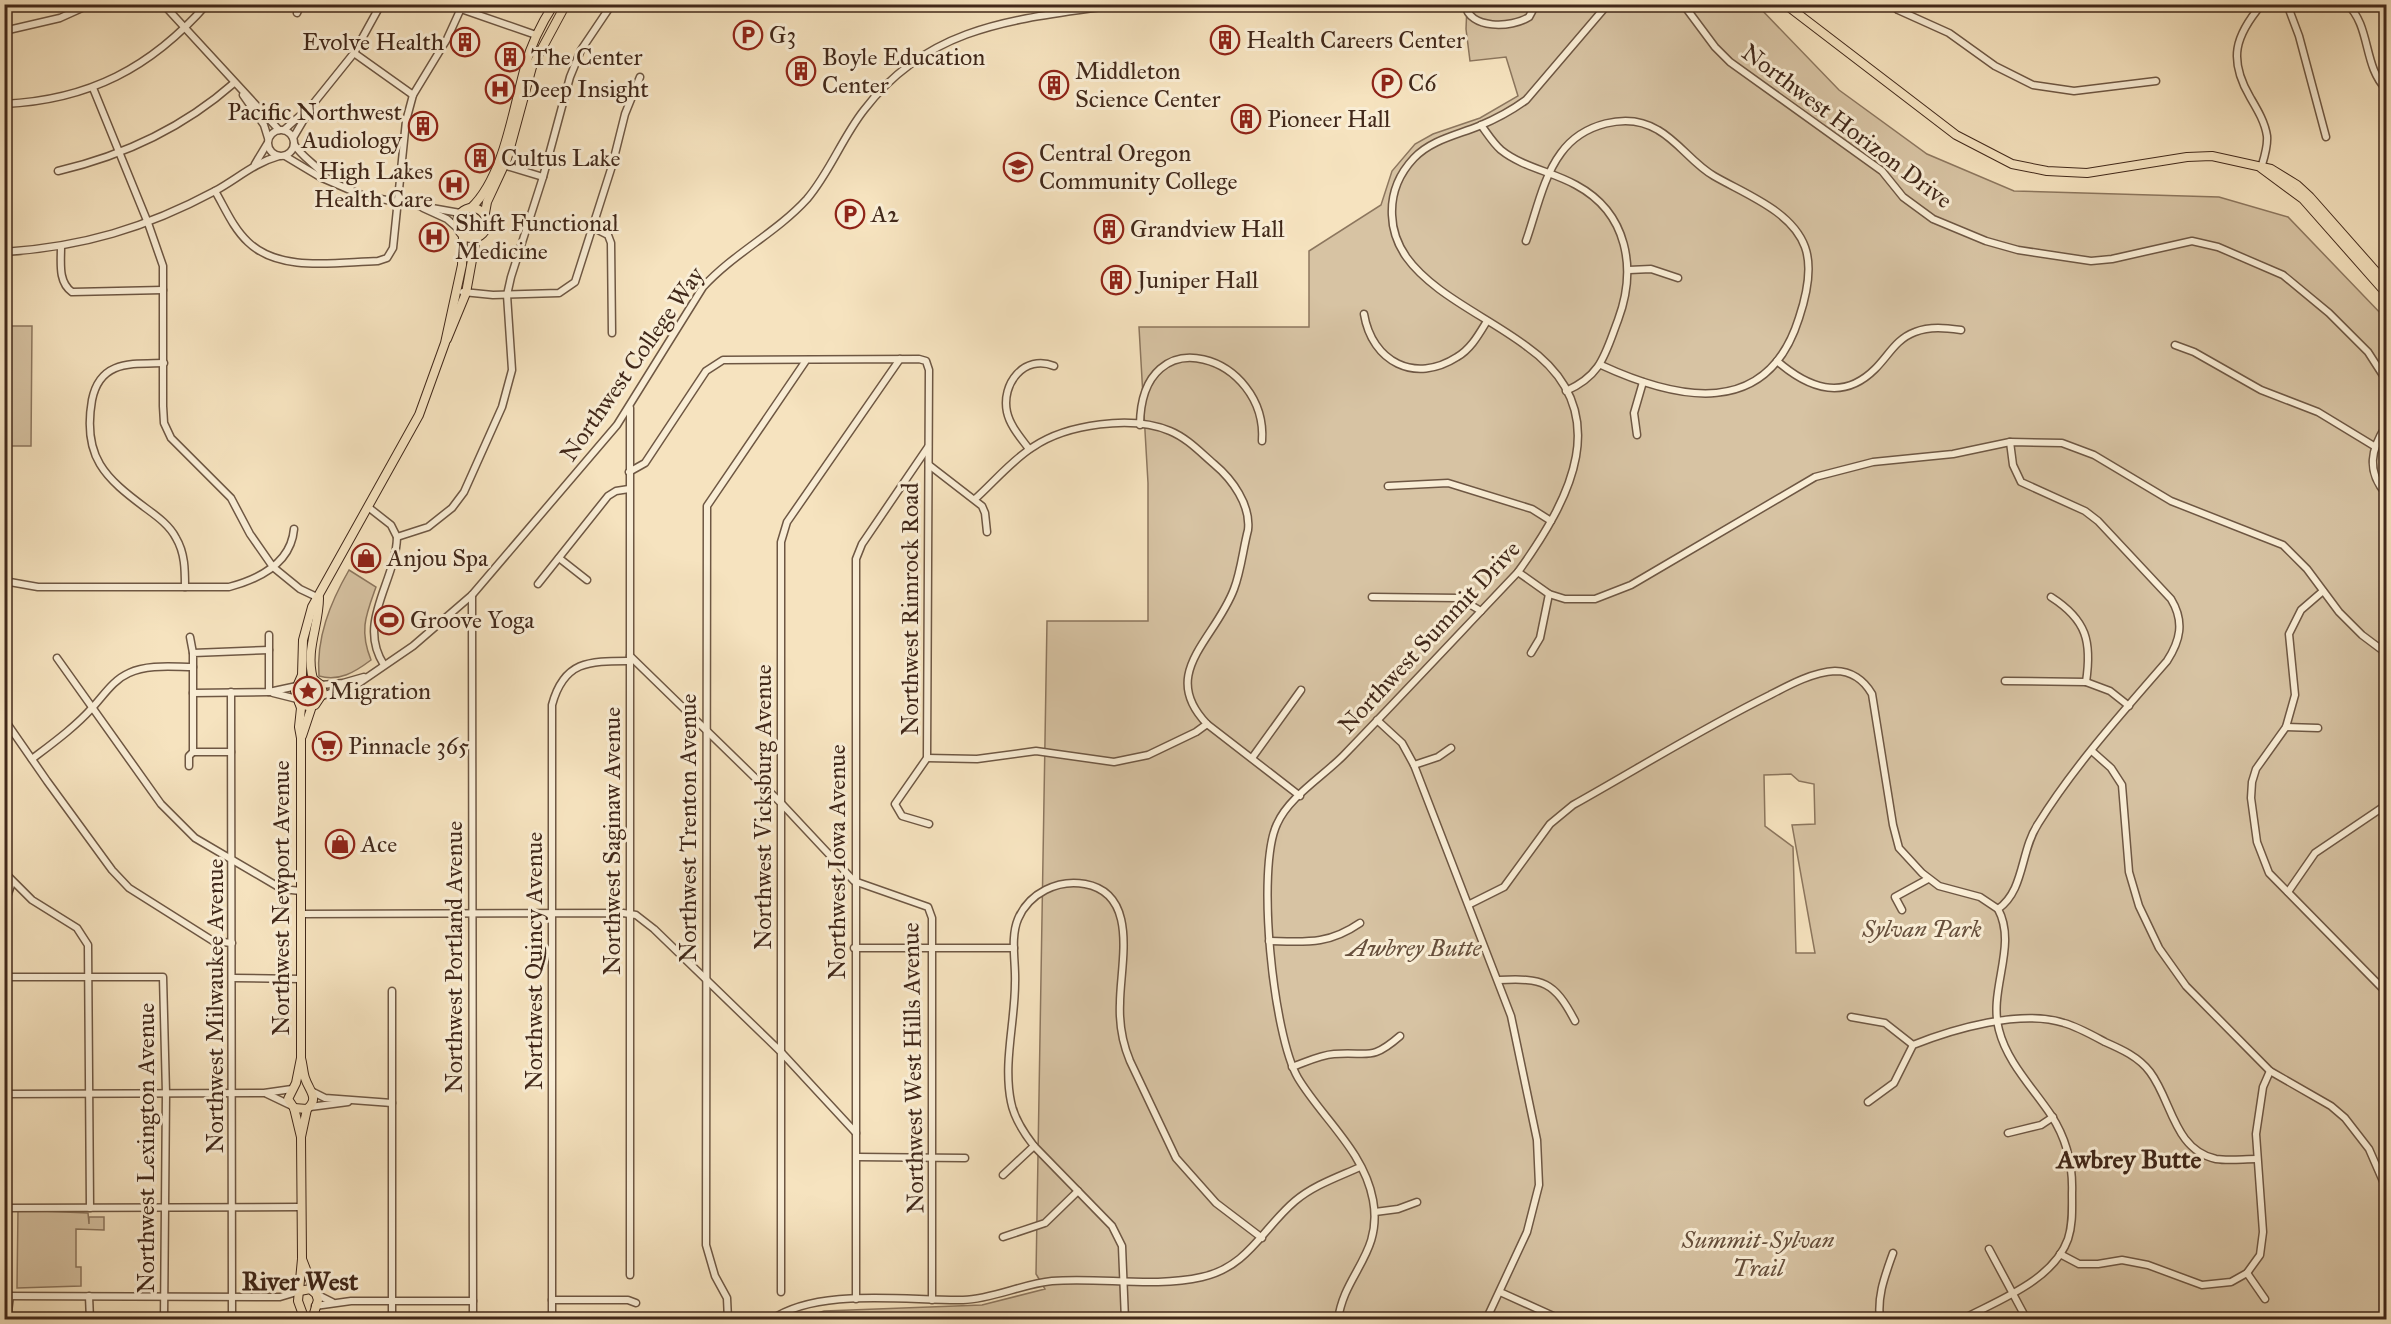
<svg xmlns="http://www.w3.org/2000/svg" width="2391" height="1324" viewBox="0 0 2391 1324" font-family="'IM FELL Great Primer',serif">
<rect width="100%" height="100%" fill="#f6e3bf"/>
<filter id="stains"><feTurbulence type="fractalNoise" baseFrequency=".00333" numOctaves="4"/><feColorMatrix values="0 0 0 0 .2 0 0 0 0 .09 0 0 0 0 .02 0 0 0 .5 -.17"/></filter>
<radialGradient id="worn" r=".72"><stop offset=".6" stop-color="#630" stop-opacity="0"/><stop offset="1" stop-color="#630" stop-opacity=".3"/></radialGradient>
<!-- green -->
<g fill="#d7c3a3" stroke="#8c765e" stroke-width="1.5" fill-rule="evenodd">
<path d="M1467,5H1757L1839,90L1927,154L2014,191L2219,197L2288,217L2386,319V1319L794,1320L824,1311L982,1305L1045,1289L1036,1274L1047,621H1148V483L1139,327H1309V251L1381,205L1392,171L1415,144L1433,134L1480,118L1518,96L1506,57L1470,61L1466,29ZM1791,774L1799,781L1814,784L1815,824L1792,825L1815,953H1796L1793,847L1765,826L1764,775Z"/>
<polygon points="5,326 32,326 31,446 5,446"/>
<path d="M349,570L376,587C366,615 359,630 371,660C355,672 339,682 319,676C316,638 330,603 349,570Z"/>
<polygon points="18,1210 88,1213 89,1224 89,1217 104,1217 104,1230 76,1229 76,1267 81,1267 81,1286 17,1288"/>
</g>
<g fill="none" stroke-linecap="round" stroke-linejoin="round">
<!-- minor casing -->
<g stroke="#6e5743" stroke-width="9">
<g id="minor">
<polyline points="163,4 279,130"/>
<path d="M1465,4C1469,30 1512,28 1529,17L1536,4"/>
<polyline points="1683,4 1715,47 1730,62 1882,171 1903,197 1933,219 1986,241 2018,250 2091,261 2112,259 2192,241 2218,247 2283,275 2329,313 2368,352 2386,380"/>
<polyline points="1891,4 1898,10 1949,33 1995,66 2033,85 2074,91 2156,81"/>
<polyline points="2287,4 2299,36 2326,137"/>
<path d="M2347,4C2371,26 2363,66 2386,89"/>
<polyline points="461,9 536,35"/>
<polyline points="297,13 301,4"/>
<polyline points="4,31 60,18 91,4"/>
<polyline points="354,53 413,95"/>
<polyline points="93,88 148,223 163,266 163,406 164,423 171,438 231,498 250,534 273,567 300,589 319,598"/>
<polyline points="243,95 264,125 268,138"/>
<path d="M4,104C89,100 151,68 207,4"/>
<path d="M1481,125C1487,133 1493,143 1501,150C1522,167 1553,172 1576,185C1628,213 1637,269 1618,320C1605,354 1602,375 1566,391"/>
<circle cx="281" cy="143" r="13"/>
<polyline points="284,130 313,104"/>
<polyline points="293,138 313,104 354,53 381,4"/>
<path d="M294,144C303,159 318,165 327,179"/>
<polyline points="285,156 320,177 364,196 460,213"/>
<polyline points="255,164 267,144"/>
<polyline points="500,164 543,177"/>
<path d="M2261,168C2264,158 2268,147 2267,136C2265,122 2257,109 2250,97C2228,59 2235,36 2262,4"/>
<path d="M58,171C122,156 184,127 234,83"/>
<path d="M215,191C225,208 233,228 248,242C280,273 337,262 378,261L387,258L393,248L406,121L413,95L447,39L463,4"/>
<polyline points="423,208 447,219 456,227"/>
<polyline points="594,228 608,235 611,243 612,333"/>
<path d="M1526,241C1536,213 1543,177 1561,153C1582,124 1627,111 1658,130C1679,142 1693,164 1714,176C1745,194 1792,211 1805,247C1813,269 1806,297 1799,318C1767,420 1677,400 1601,365"/>
<path d="M61,247C61,263 58,282 72,292L163,290"/>
<path d="M4,252C82,247 146,228 215,191C237,179 254,163 279,156"/>
<polyline points="1629,270 1651,269 1678,278"/>
<polyline points="463,292 493,295 559,293 575,282 612,166 625,114 640,77"/>
<path d="M1364,314C1372,362 1415,384 1457,357C1471,349 1479,334 1487,321"/>
<polyline points="2175,345 2194,352 2261,390 2318,412 2374,446"/>
<path d="M1777,361C1807,387 1842,402 1875,369C1889,355 1896,339 1915,332C1930,326 1946,328 1961,330"/>
<path d="M164,363C131,364 100,360 92,400C82,457 105,478 147,509C158,517 170,526 176,538C185,553 185,570 185,587"/>
<polyline points="630,408 630,1275"/>
<path d="M1140,425C1141,314 1268,356 1262,441"/>
<path d="M2386,426C2371,449 2366,471 2386,494"/>
<polyline points="1637,435 1634,413 1643,382"/>
<path d="M1029,449C1021,438 1010,426 1007,412C1001,384 1024,354 1054,366"/>
<polyline points="929,465 982,506 985,513 987,532"/>
<polyline points="629,472 645,463 706,371 723,360 919,359 926,361 929,370 927,758 895,804 902,816 929,824"/>
<polyline points="1388,486 1448,483 1532,509 1551,521"/>
<polyline points="4,499 4,552"/>
<path d="M975,499C994,482 1012,460 1033,447C1067,424 1132,415 1170,431C1187,438 1200,452 1214,464C1232,479 1251,505 1248,530C1243,549 1241,571 1234,589C1215,640 1158,673 1207,724L1300,796"/>
<path d="M368,507L391,525L397,537C396,582 356,622 384,665"/>
<polyline points="397,537 428,527 452,508 464,492 502,407 512,370 507,295 511,277 543,177 570,77 581,50 612,4"/>
<polyline points="559,558 587,580"/>
<polyline points="1518,572 1549,594 1565,599 1595,599 1631,585 1815,477 1873,462 1953,454 2010,442 2062,443 2094,455 2171,501 2283,545 2307,569 2339,612 2362,635 2386,653"/>
<path d="M4,581L38,587H229C259,579 291,563 294,529"/>
<polyline points="538,584 608,496 616,491 629,489"/>
<polyline points="2323,591 2301,610 2289,634 2295,695 2286,727 2256,769 2252,782 2251,798 2257,842 2269,873 2386,992"/>
<polyline points="472,595 473,1320"/>
<polyline points="1372,597 1459,598 1481,611"/>
<path d="M2051,597C2087,620 2092,642 2086,682"/>
<polyline points="269,635 269,692"/>
<polyline points="190,637 193,653"/>
<polyline points="1531,653 1540,638 1549,594"/>
<polyline points="630,656 781,803 854,881 928,907 932,918 932,1300"/>
<polyline points="57,658 161,804 195,838 282,889 301,891"/>
<polyline points="193,667 193,653 269,650"/>
<polyline points="2005,681 2086,682 2110,691 2129,706"/>
<polyline points="321,685 343,683 364,677"/>
<polyline points="231,692 232,1320"/>
<polyline points="273,693 297,699"/>
<path d="M322,696L359,683L413,646L472,595L617,425L703,287C734,253 776,233 807,199C830,172 842,138 864,110C931,22 1022,19 1122,4"/>
<polyline points="4,719 47,781 112,870 129,888 213,941 232,943"/>
<polyline points="1377,720 1402,743 1414,765 1511,1016 1537,1140 1539,1185 1527,1232 1486,1320"/>
<polyline points="2286,727 2318,728"/>
<polyline points="193,752 231,752"/>
<polyline points="2093,752 2111,768 2122,785 2129,872 2139,906 2159,948 2186,986 2270,1071 2331,1106 2345,1118 2369,1149 2386,1188"/>
<polyline points="927,758 977,759 1036,751 1114,762 1148,755 1196,732 1207,724"/>
<polyline points="1252,758 1301,690"/>
<path d="M32,759C53,743 75,727 92,708C104,695 113,680 129,673C148,664 173,667 193,667V693L269,692L297,686"/>
<polyline points="1414,765 1438,757 1451,748"/>
<polyline points="189,766 189,756 193,752 193,693"/>
<polyline points="4,872 32,900 77,928 88,945 90,1208"/>
<polyline points="2288,892 2315,853 2386,805"/>
<path d="M1470,904L1504,887L1550,824L1573,805C1639,768 1703,728 1770,695C1789,685 1813,672 1835,671C1851,671 1864,680 1872,694L1893,825L1899,848L1922,873L1939,886L1980,897L1998,909"/>
<polyline points="1902,910 1895,897 1928,879"/>
<polyline points="301,914 623,913 636,915 654,929 781,1052 856,1133"/>
<path d="M1269,941C1306,942 1328,945 1360,923"/>
<polyline points="854,948 1014,948"/>
<polyline points="4,977 163,977 166,1093 164,1320"/>
<polyline points="233,978 301,979"/>
<path d="M1499,980C1543,978 1554,981 1575,1021"/>
<polyline points="1851,1017 1885,1023 1913,1045"/>
<path d="M1292,1067C1306,1062 1320,1055 1334,1054C1369,1051 1370,1062 1400,1036"/>
<polyline points="313,1092 325,1098 392,1103"/>
<polyline points="5,1094 264,1093 292,1089"/>
<polyline points="267,1094 290,1105"/>
<path d="M1868,1102L1894,1083L1913,1045C1953,1029 2021,1009 2064,1023C2078,1027 2092,1035 2105,1042C2121,1049 2139,1057 2150,1072C2172,1101 2174,1150 2216,1159C2229,1161 2243,1159 2257,1159"/>
<polyline points="310,1107 348,1102"/>
<polyline points="2008,1133 2041,1125 2053,1117"/>
<polyline points="857,1157 965,1158"/>
<polyline points="1003,1175 1034,1146"/>
<polyline points="5,1208 301,1207"/>
<polyline points="1375,1212 1398,1209 1417,1202"/>
<polyline points="1003,1237 1045,1223 1078,1191"/>
<polyline points="1989,1249 2027,1320"/>
<polyline points="2060,1254 2079,1264 2098,1264 2122,1260 2148,1265 2202,1285 2231,1282 2247,1273 2260,1255 2263,1232 2256,1134 2263,1087 2270,1071"/>
<polyline points="2247,1273 2265,1299"/>
<polyline points="781,1292 781,542 787,522 900,359"/>
<polyline points="1500,1292 1560,1319 1576,1319"/>
<polyline points="316,1294 332,1302"/>
<polyline points="5,1296 280,1297 300,1291"/>
<polyline points="7,1296 6,900 12,882"/>
<polyline points="89,1296 90,1320"/>
<polyline points="856,1299 856,559 862,544 928,447"/>
<polyline points="552,1300 628,1300 636,1303"/>
<polyline points="315,1306 351,1301 473,1301"/>
<polyline points="7,1320 10,1296"/>
<polyline points="392,1320 392,991"/>
<path d="M552,1320V705C564,660 590,661 630,661"/>
<polyline points="728,1320 727,1298 715,1276 706,1245 707,506 805,362"/>
<path d="M771,1320C818,1287 906,1301 963,1300C993,1299 1022,1284 1052,1281C1101,1277 1154,1288 1202,1277C1248,1267 1263,1228 1295,1201C1314,1185 1338,1177 1360,1167"/>
<path d="M1125,1320L1122,1246L1112,1226L1034,1146C1023,1132 1014,1118 1011,1102C1003,1063 1015,1022 1015,983C1016,963 1010,938 1018,919C1029,893 1058,879 1085,884C1140,894 1120,965 1120,1003C1119,1024 1122,1042 1130,1061L1176,1158L1216,1203L1262,1238"/>
<path d="M1338,1320C1344,1273 1383,1254 1373,1200C1364,1151 1322,1118 1298,1078C1273,1035 1256,868 1277,824C1289,797 1322,777 1343,756C1402,695 1460,633 1518,572C1570,500 1618,411 1526,346C1498,325 1467,310 1439,289C1414,270 1393,248 1392,215C1391,193 1399,174 1414,158C1431,140 1457,135 1479,126C1496,119 1511,111 1526,100L1608,4"/>
<path d="M1880,1320C1877,1295 1885,1276 1893,1253"/>
<path d="M1961,1320C1998,1300 2053,1281 2068,1239C2073,1224 2072,1208 2072,1193C2073,1166 2066,1138 2051,1115C2033,1088 2007,1062 1999,1030C1988,990 2018,946 1998,909C2025,890 2020,851 2038,824C2074,766 2122,713 2167,661C2180,641 2185,622 2171,599L2098,521L2085,511L2021,482L2013,465L2010,442"/>
</g>
</g>
<!-- major casing -->
<g stroke="#41281a" stroke-width="10">
<g id="major">
<polyline points="1785,4 1956,135 2012,164 2047,171 2087,173 2187,157 2212,156 2271,169 2297,185 2310,197 2386,283"/>
<polyline points="2261,168 2303,199 2386,293"/>
<circle cx="472" cy="223" r="15"/>
<path d="M471,208C504,177 513,109 525,67C531,44 541,24 554,4"/>
<polyline points="485,213 487,202 507,159 532,67 566,4"/>
<polyline points="447,339 466,293 476,238"/>
<path d="M313,679C305,650 319,626 319,598"/>
<polyline points="299,702 307,706 315,705 323,693 321,685 313,679 299,683"/>
<polyline points="302,736 312,706"/>
<polyline points="301,1058 296,1083 288,1099 294,1108 301,1137"/>
<path d="M294,1108L307,1109C320,1098 309,1091 305,1078C303,1072 303,1065 301,1058V738L299,727L301,708L295,691L302,675L303,640L312,607L419,415L445,343L462,265L463,236"/>
<polyline points="302,1259 314,1290"/>
<polyline points="300,1291 310,1289 316,1294 318,1300 312,1320"/>
<polyline points="305,1320 298,1301 302,1259 301,1137 307,1109"/>
</g>
</g>
<!-- minor -->
<use href="#minor" stroke="#f9edd5" stroke-width="6"/>
<!-- major -->
<use href="#major" stroke="#f6e3bf" stroke-width="8"/>
</g>
<!-- icons -->
<defs>
<g id="parking-ring" transform="scale(1.5)"><circle r="9.5" fill="#f9edd5" stroke="#8f2418" stroke-width="1.5"/><path d="M-3.5-5.5H1a3.5 3.5 0 0 1 0 7H-1V5.5H-3.5ZM-1-3.4V-.6H.8a1.4 1.4 0 0 0 0-2.8Z" fill="#8f2418"/></g>
<g id="building-ring" transform="scale(1.5)"><circle r="9.5" fill="#f9edd5" stroke="#8f2418" stroke-width="1.5"/><path d="M-4-6H4V6H1V3H-1V6H-4ZM-2.5-4.3h1.7v1.8h-1.7ZM.8-4.3h1.7v1.8H.8ZM-2.5-1h1.7V.8h-1.7ZM.8-1h1.7V.8H.8Z" fill="#8f2418"/></g>
<g id="hospital-ring" transform="scale(1.5)"><circle r="9.5" fill="#f9edd5" stroke="#8f2418" stroke-width="1.5"/><path d="M-5-5h3v3.5h4V-5h3V5h-3V1.5h-4V5h-3Z" fill="#8f2418"/></g>
<g id="university-ring" transform="scale(1.5)"><circle r="9.5" fill="#f9edd5" stroke="#8f2418" stroke-width="1.5"/><path d="M0-5L7-2L0 1L-7-2ZM-4 1L0 2.5L4 1V4Q0 6-4 4Z" fill="#8f2418"/></g>
<g id="shop-ring" transform="scale(1.5)"><circle r="9.5" fill="#f9edd5" stroke="#8f2418" stroke-width="1.5"/><path d="M-5-2.5h2.3a2.7 3.5 0 0 1 5.4 0H5L5.5 6h-11ZM-1.5-2.5h3a1.5 2.3 0 0 0-3 0Z" fill="#8f2418"/></g>
<g id="stadium-ring" transform="scale(1.5)"><circle r="9.5" fill="#f9edd5" stroke="#8f2418" stroke-width="1.5"/><path d="M0-5a6.5 5 0 1 0 0 10a6.5 5 0 1 0 0-10ZM-3.5-1.8h7v3.6h-7Z" fill="#8f2418"/></g>
<g id="sight-ring" transform="scale(1.5)"><circle r="9.5" fill="#f9edd5" stroke="#8f2418" stroke-width="1.5"/><path d="M0-6L1.8-2.2L6-1.7L2.9 1.2L3.7 5.4L0 3.3L-3.7 5.4L-2.9 1.2L-6-1.7L-1.8-2.2Z" fill="#8f2418"/></g>
<g id="supermarket-ring" transform="scale(1.5)"><circle r="9.5" fill="#f9edd5" stroke="#8f2418" stroke-width="1.5"/><path d="M-6-5.5h2.5l.6 2H6L4.5 2H-2.5L-4.4-4H-6ZM-1.5 3.2a1.3 1.3 0 1 0 .1 0ZM3 3.2a1.3 1.3 0 1 0 .1 0Z" fill="#8f2418"/></g>
</defs>
<g fill-rule="evenodd">
<use href="#parking-ring" x="748" y="35"/>
<use href="#building-ring" x="1225" y="40"/>
<use href="#building-ring" x="465" y="42"/>
<use href="#building-ring" x="510" y="57"/>
<use href="#building-ring" x="801" y="71"/>
<use href="#parking-ring" x="1387" y="83"/>
<use href="#building-ring" x="1054" y="85"/>
<use href="#hospital-ring" x="500" y="89"/>
<use href="#building-ring" x="1246" y="119"/>
<use href="#building-ring" x="423" y="126"/>
<use href="#building-ring" x="480" y="158"/>
<use href="#university-ring" x="1018" y="167"/>
<use href="#hospital-ring" x="454" y="185"/>
<use href="#parking-ring" x="850" y="214"/>
<use href="#building-ring" x="1109" y="229"/>
<use href="#hospital-ring" x="434" y="237"/>
<use href="#building-ring" x="1116" y="280"/>
<use href="#shop-ring" x="366" y="558"/>
<use href="#stadium-ring" x="389" y="620"/>
<use href="#sight-ring" x="308" y="691"/>
<use href="#supermarket-ring" x="327" y="746"/>
<use href="#shop-ring" x="340" y="844"/>
</g>
<g text-anchor="middle" stroke-width="6" stroke-linejoin="round" paint-order="stroke">
<!-- poi labels -->
<g font-size="24" fill="#41281a" stroke="#f9edd5" text-anchor="start">
<text x="769" y="43">G3</text>
<text x="1246" y="48">Health Careers Center</text>
<text x="444" y="50" text-anchor="end">Evolve Health</text>
<text x="531" y="65">The Center</text>
<text x="822" y="65">Boyle Education<tspan x="822" dy="28">Center</tspan></text>
<text x="1075" y="79">Middleton<tspan x="1075" dy="28">Science Center</tspan></text>
<text x="1408" y="91">C6</text>
<text x="521" y="97">Deep Insight</text>
<text x="402" y="120" text-anchor="end">Pacific Northwest<tspan x="402" dy="28">Audiology</tspan></text>
<text x="1267" y="127">Pioneer Hall</text>
<text x="1039" y="161">Central Oregon<tspan x="1039" dy="28">Community College</tspan></text>
<text x="501" y="166">Cultus Lake</text>
<text x="433" y="179" text-anchor="end">High Lakes<tspan x="433" dy="28">Health Care</tspan></text>
<text x="871" y="222">A2</text>
<text x="455" y="231">Shift Functional<tspan x="455" dy="28">Medicine</tspan></text>
<text x="1130" y="237">Grandview Hall</text>
<text x="1137" y="288">Juniper Hall</text>
<text x="387" y="566">Anjou Spa</text>
<text x="410" y="628">Groove Yoga</text>
<text x="329" y="699">Migration</text>
<text x="348" y="754">Pinnacle 365</text>
<text x="361" y="852">Ace</text>
</g>
<!-- street labels -->
<g font-size="24" fill="#41281a" stroke="#f9edd5">
<text transform="translate(1847 126) rotate(37)" y="8">Northwest Horizon Drive</text>
<text transform="translate(632 364) rotate(-55)" y="8">Northwest College Way</text>
<text transform="translate(910 609) rotate(-90)" y="8">Northwest Rimrock Road</text>
<text transform="translate(1429 637) rotate(-47)" y="8">Northwest Summit Drive</text>
<text transform="translate(763 807) rotate(-90)" y="8">Northwest Vicksburg Avenue</text>
<text transform="translate(688 828) rotate(-90)" y="8">Northwest Trenton Avenue</text>
<text transform="translate(612 841) rotate(-90)" y="8">Northwest Saginaw Avenue</text>
<text transform="translate(837 862) rotate(-90)" y="8">Northwest Iowa Avenue</text>
<text transform="translate(281 898) rotate(-90)" y="8">Northwest Newport Avenue</text>
<text transform="translate(454 957) rotate(-90)" y="8">Northwest Portland Avenue</text>
<text transform="translate(534 961) rotate(-90)" y="8">Northwest Quincy Avenue</text>
<text transform="translate(215 1006) rotate(-90)" y="8">Northwest Milwaukee Avenue</text>
<text transform="translate(913 1068) rotate(-91)" y="8">Northwest West Hills Avenue</text>
<text transform="translate(146 1148) rotate(-90)" y="8">Northwest Lexington Avenue</text>
</g>
<!-- park labels -->
<g font-size="24" font-style="italic" fill="#664f3c" stroke="#f9edd5">
<text x="1922" y="937">Sylvan Park</text>
<text x="1414" y="956">Awbrey Butte</text>
<text x="1758" y="1248">Summit-Sylvan<tspan x="1758" dy="28">Trail</tspan></text>
</g>
<!-- neighbourhood labels -->
<g font-size="26" font-weight="bold" fill="#41281a" stroke="#f9edd5">
<text x="2129" y="1168">Awbrey Butte</text>
<text x="300" y="1290">River West</text>
</g>
</g>
<!-- margin -->
<rect width="2391" height="1324" fill="none" stroke="#f6e3bf" stroke-width="24"/>
<rect x="6" y="6" width="2379" height="1312" fill="none" stroke="#41281a" stroke-width="3"/>
<rect x="12" y="12" width="2367" height="1300" fill="none" stroke="#41281a" stroke-width="1.5"/>
<rect width="100%" height="100%" filter="url(#stains)"/>
<rect width="100%" height="100%" fill="url(#worn)"/>
</svg>
